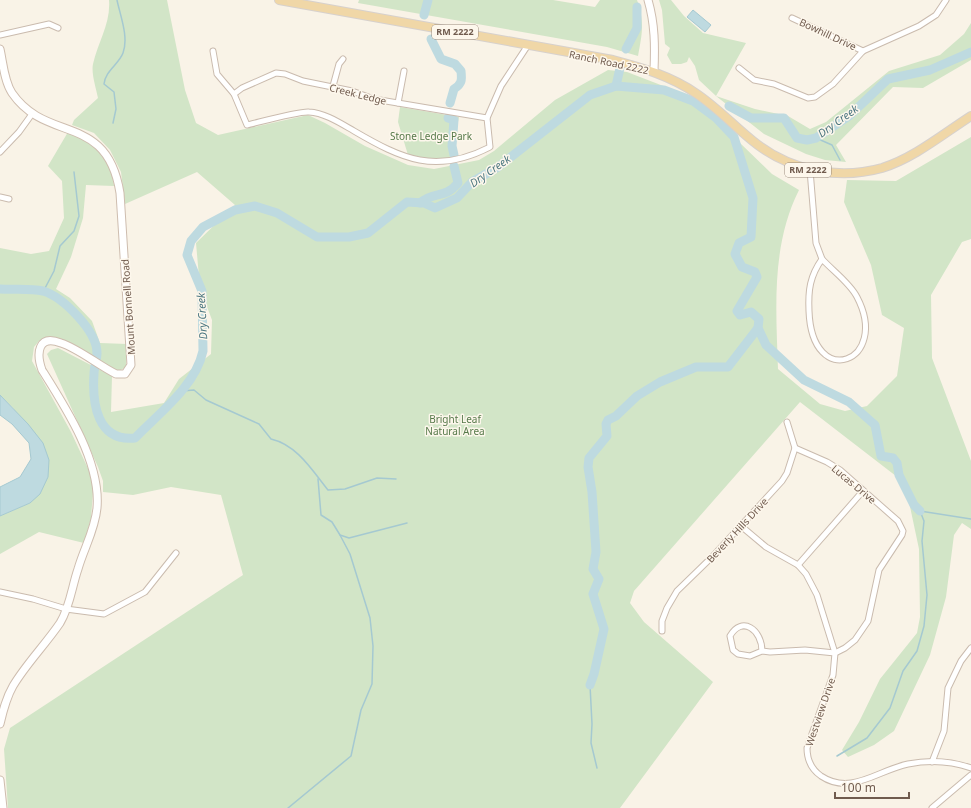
<svg xmlns="http://www.w3.org/2000/svg" width="971" height="808" viewBox="0 0 971 808" font-family="'Noto Sans',sans-serif">
<rect width="100%" height="100%" fill="#f9f3e7"/>
<!-- green -->
<g fill="#d2e5c7">
<path d="M109,0H167L185,90L196,123L218,135L308,115L325,123L365,146L408,165L434,169L479,160L494,151L555,100L608,70L627,72L679,92L707,111L772,174L799,190C771,246 776,308 778,369L820,404L845,411L867,406L897,376L904,328L882,315L871,265L844,202L847,180L896,181L971,137V239L962,242L931,295L932,358L971,461V529L962,523L954,535L946,597L930,655L894,731L874,745L848,757L842,750L859,722L880,679L917,633L920,617L919,549L905,483L800,402L634,591L630,603L644,622L713,682L620,808H8L4,749L10,728L243,575L221,495L171,487L133,495L103,492V481L98,467L47,354L51,350L58,348L112,376L111,412L164,403L179,379L211,354L212,320L200,288L196,243L235,205L197,172L125,204L121,172L110,150L94,133L72,125L74,120L98,98C96,88 91,73 93,64C98,42 111,23 109,0Z"/>
<path d="M359,0H553L595,7L600,0H637C645,22 642,34 638,56L607,47L358,3Z"/>
<polygon points="659,0 671,0 684,16 703,33 746,43 716,96 755,109 788,116 810,129 826,122 889,71 940,55 964,34 971,23 971,60 923,88 893,87 836,145 846,162 825,160 806,154 764,134 716,96 699,80 695,66 689,57 687,62 681,64 672,64 667,55 670,48 665,44 662,10"/>
<polygon points="400,107 459,117 450,159 431,159 408,155 398,122"/>
<path d="M68,132C92,143 112,157 114,186L86,185L83,218L71,257L56,289L70,298L92,321L100,343L127,344L126,367L119,371L113,370L62,339L50,337L39,341L34,347L32,361L71,432L92,477L93,492L91,518L84,543L39,532L0,554V516L30,503L48,477L13,408L0,395V248L31,254L49,251L64,218L62,181L48,166Z"/>
</g>
<!-- water -->
<g fill="#bedae0" stroke="#a5c9d1">
<polygon points="693,10 711,25 705,32 687,17"/>
<polygon points="0,395 28,424 43,443 49,460 48,477 40,494 30,503 0,516 0,487 20,477 31,459 29,443 12,424 0,415"/>
</g>
<g fill="none" stroke-linecap="round" stroke-linejoin="round">
<!-- stream -->
<g stroke="#a5c9d1" stroke-width="1.5">
<path d="M113,123L116,109L114,92L104,84C105,71 119,64 123,53C129,37 120,15 117,0"/>
<polyline points="816,138 832,145 840,160"/>
<polyline points="43,292 54,271 60,246 74,231 79,216 74,172"/>
<path d="M182,391L194,390L206,400L259,424L271,439C297,445 312,470 328,490L345,489L377,478L396,479"/>
<polyline points="318,479 321,515 332,522 340,535 349,538 407,523"/>
<polyline points="920,511 971,519"/>
<polyline points="590,685 592,724 591,743 597,768"/>
<polyline points="837,756 867,738 890,708 903,671 917,651 924,626 927,595 922,541 924,521 920,511"/>
<polyline points="288,808 351,756 361,710 372,684 373,646 370,618 350,554 340,535"/>
</g>
<!-- river -->
<g stroke="#bedae0" stroke-width="9">
<polyline points="424,15 428,0"/>
<path d="M431,39L441,59L455,64L461,71C462,80 462,84 454,89L450,103"/>
<polyline points="626,49 637,28 637,7"/>
<polyline points="616,86 620,68"/>
<polyline points="729,106 751,118 784,118 797,138 807,140 816,138 849,116 888,79 930,70 971,52"/>
<polyline points="448,118 454,120 452,146 454,155"/>
<path d="M420,203C435,190 444,200 458,183L454,166"/>
<path d="M0,289C13,290 30,288 43,291C63,297 97,331 97,353C97,360 94,367 94,374C92,403 97,442 135,438C159,413 195,387 203,351L202,291L187,255L191,241L203,227L235,210L255,206L277,213L317,237H349L368,233L407,202L424,203L435,208L457,198L472,182L498,167L590,95L616,86L664,90L693,101L716,118L734,137L753,198L751,237L739,243L735,254L742,267L755,272L757,277L737,311L740,315L751,312L759,319L758,328L766,345L804,380L849,402L875,425L881,456L893,458L897,463L899,475L914,505L920,511"/>
<polyline points="590,685 594,674 604,629 593,594 599,579 593,569 596,552 592,492 588,467 589,458 607,436 606,424 608,420 616,416 637,396 660,382 696,367 728,367 758,328"/>
</g>
<!-- street casing -->
<g stroke="#cabbae" stroke-width="7">
<g id="street">
<polyline points="792,18 863,51"/>
<polyline points="0,35 49,24 58,28"/>
<path d="M213,51L217,74L234,94L247,125C260,122 299,111 309,112C325,113 340,123 354,131C402,159 436,175 490,147L487,118L501,86L528,45"/>
<polyline points="739,68 754,80 774,84 808,98 815,97 833,84 863,51 919,26 936,15 946,0"/>
<polyline points="333,86 339,64 343,59"/>
<polyline points="234,94 242,88 276,73 285,74 303,81 352,91 374,99 487,118"/>
<polyline points="398,103 404,71"/>
<polyline points="0,152 19,132 32,114"/>
<polyline points="810,170 816,243 822,259"/>
<polyline points="0,197 9,199"/>
<path d="M822,259C833,271 850,283 857,297C891,362 812,392 809,311C808,290 810,276 822,259Z"/>
<path d="M741,526L766,547L798,565L806,574L817,595L835,653L833,675L807,748C807,760 811,769 821,776C851,796 878,770 908,764C928,760 951,761 971,768"/>
<polyline points="798,565 863,491"/>
<polyline points="0,592 33,599 66,609 104,614 145,592 176,553"/>
<polyline points="662,631 662,621 667,608 677,591 712,557 782,481 787,473 795,448 787,422"/>
<path d="M762,651C762,630 742,615 730,636L733,650L738,654L750,656L762,651L770,652L805,650L835,653L845,648L855,640L868,621L879,570L902,535L903,531L898,521L840,470L827,462L795,448"/>
<polyline points="932,762 944,731 948,688 961,661 971,648"/>
<polyline points="932,808 971,775"/>
</g>
</g>
<!-- secondary casing -->
<g stroke="#cebdaf" stroke-width="9">
<g id="secondary">
<path d="M648,0C655,24 655,46 654,71"/>
<path d="M0,49C3,62 4,81 12,93C47,144 107,112 120,193L131,365L125,374H116C98,365 79,349 61,343C38,334 36,353 42,370C66,408 101,462 97,508C95,530 84,548 78,569C72,586 70,607 60,623C45,645 26,664 13,686C6,698 3,711 0,724"/>
<polyline points="0,780 3,808"/>
</g>
</g>
<!-- primary casing -->
<g stroke="#d7d1cd" stroke-width="10">
<path id="primary" d="M279,0L613,60C643,68 671,76 697,94C719,109 737,129 758,145C793,171 839,180 882,168C914,158 943,134 971,116"/>
</g>
<!-- street -->
<use href="#street" stroke="#fff" stroke-width="5"/>
<!-- secondary -->
<use href="#secondary" stroke="#fff" stroke-width="7"/>
<!-- primary -->
<use href="#primary" stroke="#f0d7a7" stroke-width="8"/>
</g>
<g text-anchor="middle" stroke-width="3" stroke-linejoin="round" paint-order="stroke">
<!-- shield labels -->
<g fill="#fdf7ec" stroke="#9a8a7d" stroke-width="1">
<rect x="432" y="25" width="46" height="14" rx="3"/>
<rect x="785" y="163" width="46" height="14" rx="3"/>
</g>
<g font-size="9" font-weight="bold" fill="#705b4e">
<text x="455" y="35">RM 2222</text>
<text x="808" y="173">RM 2222</text>
</g>
<!-- street labels -->
<g font-size="10" fill="#705b4e" stroke="#fdf7ec">
<text transform="translate(828 34) rotate(25)" y="4">Bowhill Drive</text>
<text transform="translate(609 62) rotate(12)" y="4">Ranch Road 2222</text>
<text transform="translate(358 94) rotate(14)" y="4">Creek Ledge</text>
<text transform="translate(128 307) rotate(-94)" y="4">Mount Bonnell Road</text>
<text transform="translate(854 484) rotate(40)" y="4">Lucas Drive</text>
<text transform="translate(737 530) rotate(-47)" y="4">Beverly Hills Drive</text>
<text transform="translate(820 712) rotate(-71)" y="4">Westview Drive</text>
</g>
<!-- park labels -->
<g font-size="10" fill="#577a4b" stroke="#fdf7ec">
<text x="431" y="140">Stone Ledge Park</text>
<text x="455" y="423">Bright Leaf<tspan x="455" dy="12">Natural Area</tspan></text>
</g>
<!-- water labels -->
<g font-size="11" font-style="italic" fill="#4b7680" stroke="#fdf7ec">
<text transform="translate(838 121) rotate(-36)" y="4">Dry Creek</text>
<text transform="translate(490 171) rotate(-35)" y="4">Dry Creek</text>
<text transform="translate(202 316) rotate(-93)" y="4">Dry Creek</text>
</g>
</g>
<!-- scale -->
<path d="M835 792v6h74v-6" fill="none" stroke="#705b4e" stroke-width="2"/>
<text x="841" y="792" font-size="12" fill="#705b4e" stroke="#fdf7ec" stroke-width="3" paint-order="stroke">100 m</text>
</svg>
